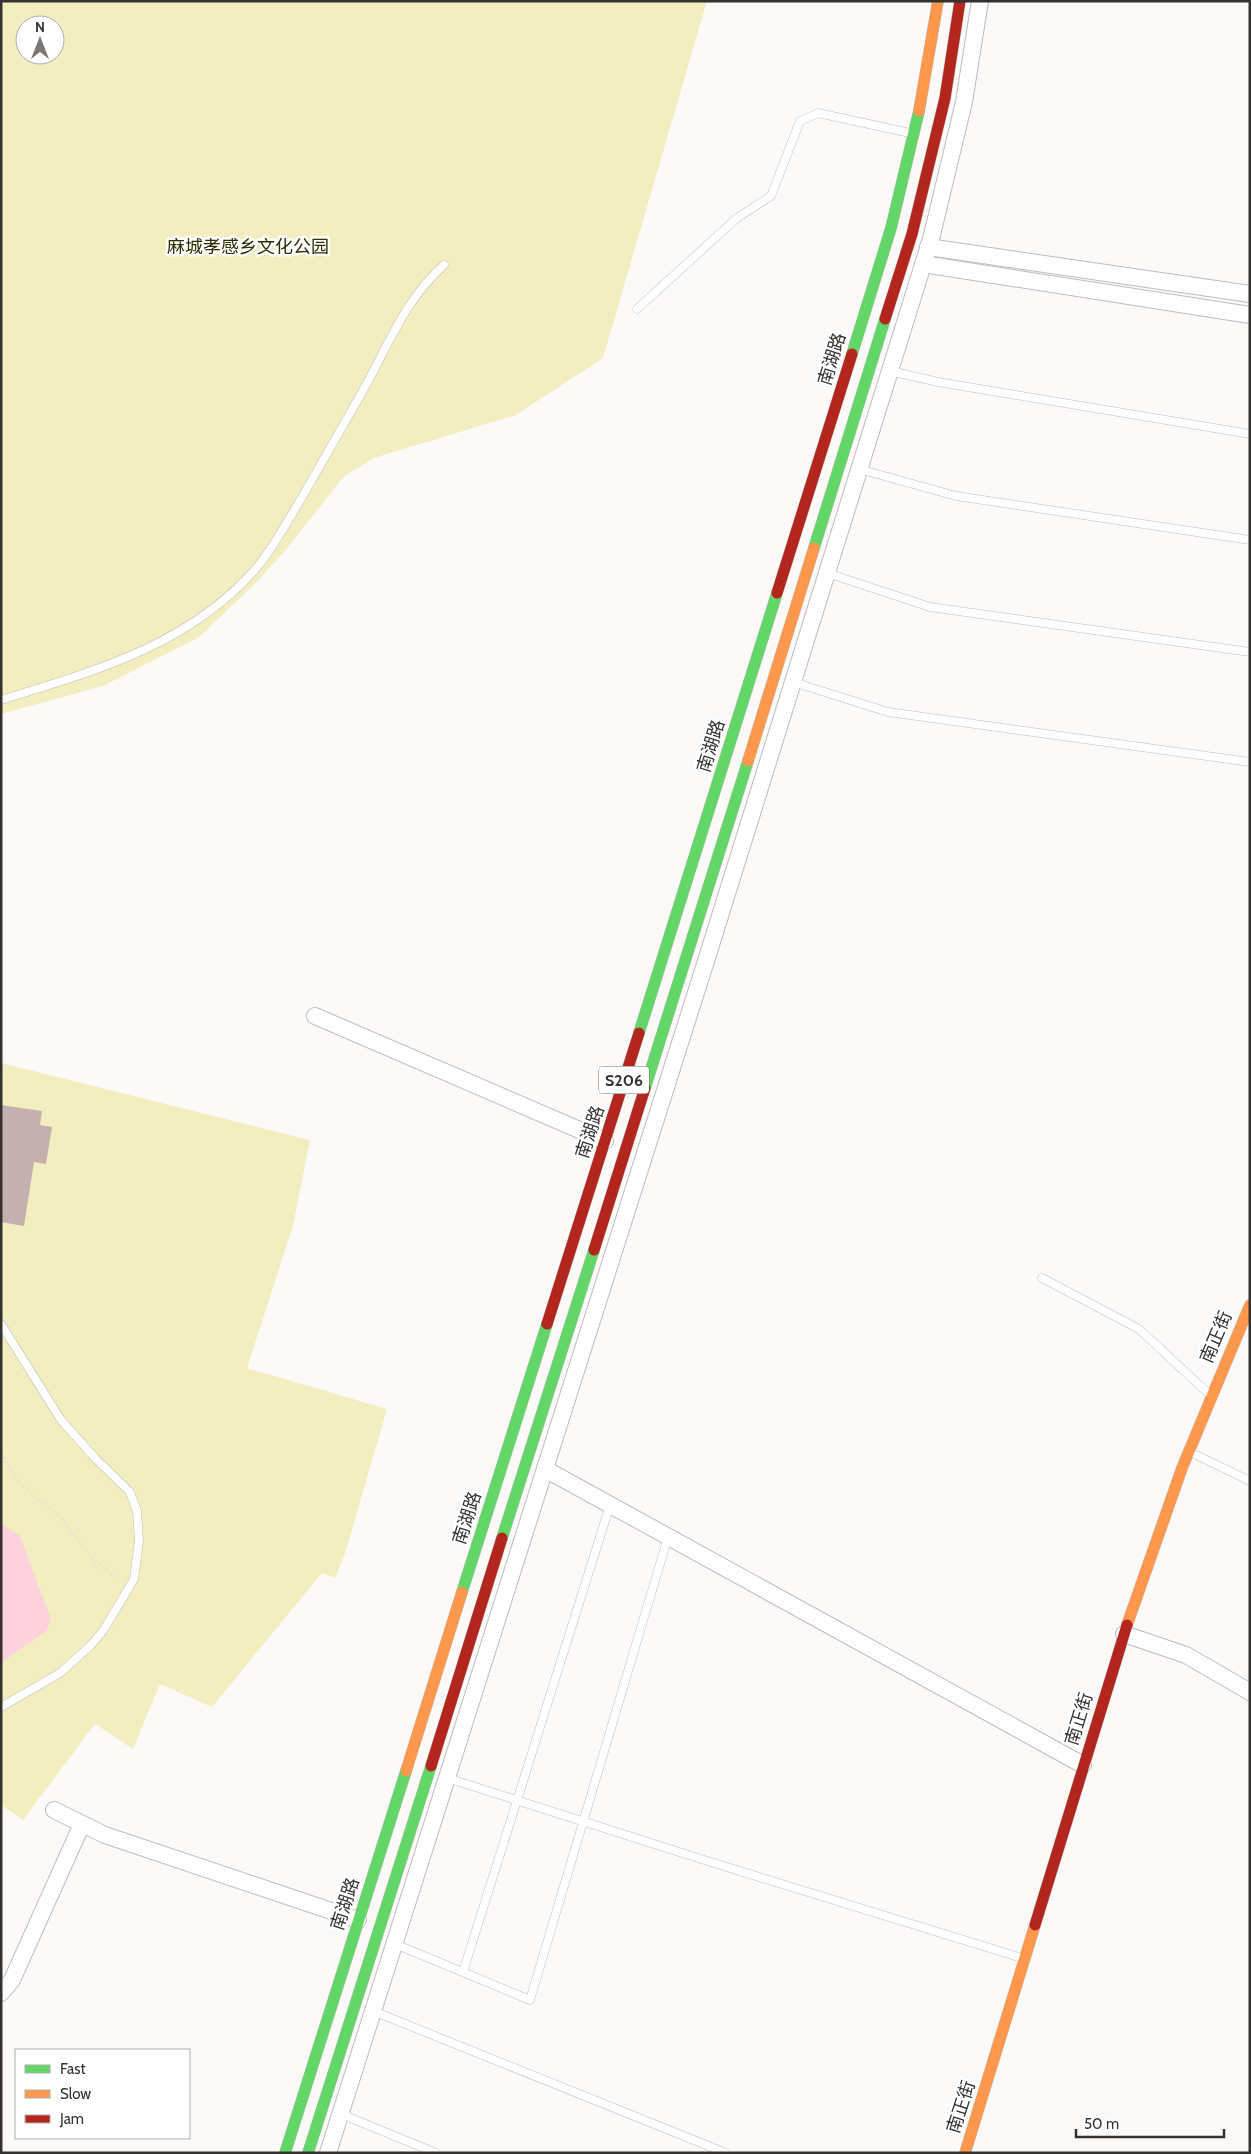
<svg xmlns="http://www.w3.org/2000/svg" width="1251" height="2154" viewBox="0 0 1251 2154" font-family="Cabin,'Noto Sans SC',sans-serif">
<rect width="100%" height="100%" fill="#fcfaf8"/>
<!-- green -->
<g fill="#f2eec0" fill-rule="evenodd">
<path d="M1,1H707L603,358L516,415L374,458L344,476L285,551L255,584L198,638L103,686L1,714ZM25,25H55V55H25Z"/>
<polygon points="1,1063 310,1140 293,1226 247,1368 387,1409 345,1554 335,1578 322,1573 212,1707 160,1684 133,1749 95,1724 23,1820 1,1805"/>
</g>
<!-- water -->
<polygon fill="#fed1de" points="1,1524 20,1536 51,1619 47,1630 1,1663"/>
<!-- building -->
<polygon fill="#c4b1af" points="1,1105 42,1111 40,1125 52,1127 46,1164 34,1162 24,1226 1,1222"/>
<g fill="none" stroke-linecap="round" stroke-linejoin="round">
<!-- lane casing -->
<g stroke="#bfbcbb" stroke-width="9">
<g id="lane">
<polyline points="637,309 737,218 771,196 800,121 818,113 910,133"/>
<polyline points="890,371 938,382 1250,434"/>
<polyline points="859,469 956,496 1250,540"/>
<polyline points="827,573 930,607 1250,652"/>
<polyline points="793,682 888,712 1250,762"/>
<path d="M1,700C95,671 192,644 258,566C275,545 287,522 301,499C321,464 341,429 361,394C387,349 404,300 444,265"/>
<polyline points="1042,1278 1139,1329 1209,1394"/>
<polyline points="1,1324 61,1420 96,1459 130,1492 137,1511 139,1541 134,1579 103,1631 90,1646 60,1673 1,1707"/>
<polyline points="1190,1452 1250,1481"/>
<polyline points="447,1778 717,1864 1022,1958"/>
<polyline points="395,1944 530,2000 668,1537"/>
<polyline points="463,1972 610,1505"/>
<polyline points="373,2011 726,2153"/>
<polyline points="341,2114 436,2153"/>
</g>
</g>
<!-- street casing -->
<g stroke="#bfbcbb" stroke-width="18">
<g id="street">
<polyline points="928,247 1250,294"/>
<polyline points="923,264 1250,315"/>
<polyline points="315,1016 605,1141"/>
<polyline points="545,1469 1083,1765"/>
<polyline points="1124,1634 1186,1655 1250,1692"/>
<polyline points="54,1810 105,1835 358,1920"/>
<polyline points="1,1993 12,1980 82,1824"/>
<polyline points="328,2153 706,961 931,239 964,102 980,1"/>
</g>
</g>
<!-- fast casing -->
<g stroke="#bfbcbb" stroke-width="12">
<g id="fast">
<polyline points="852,354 891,228 919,111"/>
<polyline points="814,548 885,319"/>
<polyline points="639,1033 777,593"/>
<polyline points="645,1088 748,761"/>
<polyline points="502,1538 594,1250"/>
<polyline points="462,1592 547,1324"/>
<polyline points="285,2153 406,1771"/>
<polyline points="308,2153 431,1766"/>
</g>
</g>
<!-- slow casing -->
<g stroke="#bfbcbb" stroke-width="12">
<g id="slow">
<polyline points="919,111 938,1"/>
<polyline points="748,761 814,548"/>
<polyline points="1127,1625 1182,1468 1250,1305"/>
<polyline points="406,1771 462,1592"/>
<polyline points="965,2153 1035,1925"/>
</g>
</g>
<!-- jam casing -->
<g stroke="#bfbcbb" stroke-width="12">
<g id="jam">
<polyline points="885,319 912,234 945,98 960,1"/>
<polyline points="777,593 852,354"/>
<polyline points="594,1250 645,1088"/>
<polyline points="547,1324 639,1033"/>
<polyline points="431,1766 502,1538"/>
<polyline points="1035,1925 1127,1625"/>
</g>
</g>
<!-- path -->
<polyline stroke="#ddd" stroke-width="3" stroke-dasharray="1 4" stroke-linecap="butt" points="1,1453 19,1483 61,1518 95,1562 118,1579"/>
<!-- lane -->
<use href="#lane" stroke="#fffefe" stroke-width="8"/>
<!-- street -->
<use href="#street" stroke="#fffefe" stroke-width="16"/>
<!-- fast -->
<use href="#fast" stroke="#63d668" stroke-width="11"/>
<!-- slow -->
<use href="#slow" stroke="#ff974d" stroke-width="11"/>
<!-- jam -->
<use href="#jam" stroke="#b3261e" stroke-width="11"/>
</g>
<g text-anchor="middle" stroke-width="5" stroke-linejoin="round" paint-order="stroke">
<!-- shield labels -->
<rect fill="#fff" stroke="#726f6d" stroke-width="1" x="599" y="1066.5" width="50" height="27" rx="4"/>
<g font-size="16" font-weight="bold" fill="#35312f">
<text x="624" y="1086">S206</text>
</g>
<!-- park labels -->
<g font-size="18" fill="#302d00" stroke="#fff">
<text x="248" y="253">麻城孝感乡文化公园</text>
</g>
<!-- street labels -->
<g font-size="18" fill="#35312f" stroke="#fff">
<text transform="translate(832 359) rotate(-73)" y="6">南湖路</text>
<text transform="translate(711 746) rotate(-73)" y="6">南湖路</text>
<text transform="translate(590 1132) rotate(-72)" y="6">南湖路</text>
<text transform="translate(1216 1337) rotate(-67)" y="6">南正街</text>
<text transform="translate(467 1518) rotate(-72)" y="6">南湖路</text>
<text transform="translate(1079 1719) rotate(-73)" y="6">南正街</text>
<text transform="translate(345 1904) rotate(-72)" y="6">南湖路</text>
<text transform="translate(961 2107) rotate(-72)" y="6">南正街</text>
</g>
</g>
<!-- border -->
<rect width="1251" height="2154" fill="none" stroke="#35312f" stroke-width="5"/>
<!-- legend -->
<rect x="15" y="2049" width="175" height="90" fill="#ffffff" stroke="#aeadac"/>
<rect x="25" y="2065" width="25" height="8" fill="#63d668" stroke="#aeadac"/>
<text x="60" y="2074" font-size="15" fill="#35312f">Fast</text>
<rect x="25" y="2090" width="25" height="8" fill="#ff974d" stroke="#aeadac"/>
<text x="60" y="2099" font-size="15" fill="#35312f">Slow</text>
<rect x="25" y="2115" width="25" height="8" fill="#b3261e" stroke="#aeadac"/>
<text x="60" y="2124" font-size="15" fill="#35312f">Jam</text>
<!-- north arrow -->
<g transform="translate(40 40)"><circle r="24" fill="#ffffff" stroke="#aeadac"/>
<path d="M0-4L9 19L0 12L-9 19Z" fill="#7b7775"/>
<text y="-8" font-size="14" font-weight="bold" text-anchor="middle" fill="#35312f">N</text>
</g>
<!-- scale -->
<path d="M1076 2129v8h148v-8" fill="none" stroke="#35312f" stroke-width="2.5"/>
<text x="1084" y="2129" font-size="15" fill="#35312f" stroke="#ffffff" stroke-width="4" paint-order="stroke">50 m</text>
</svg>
